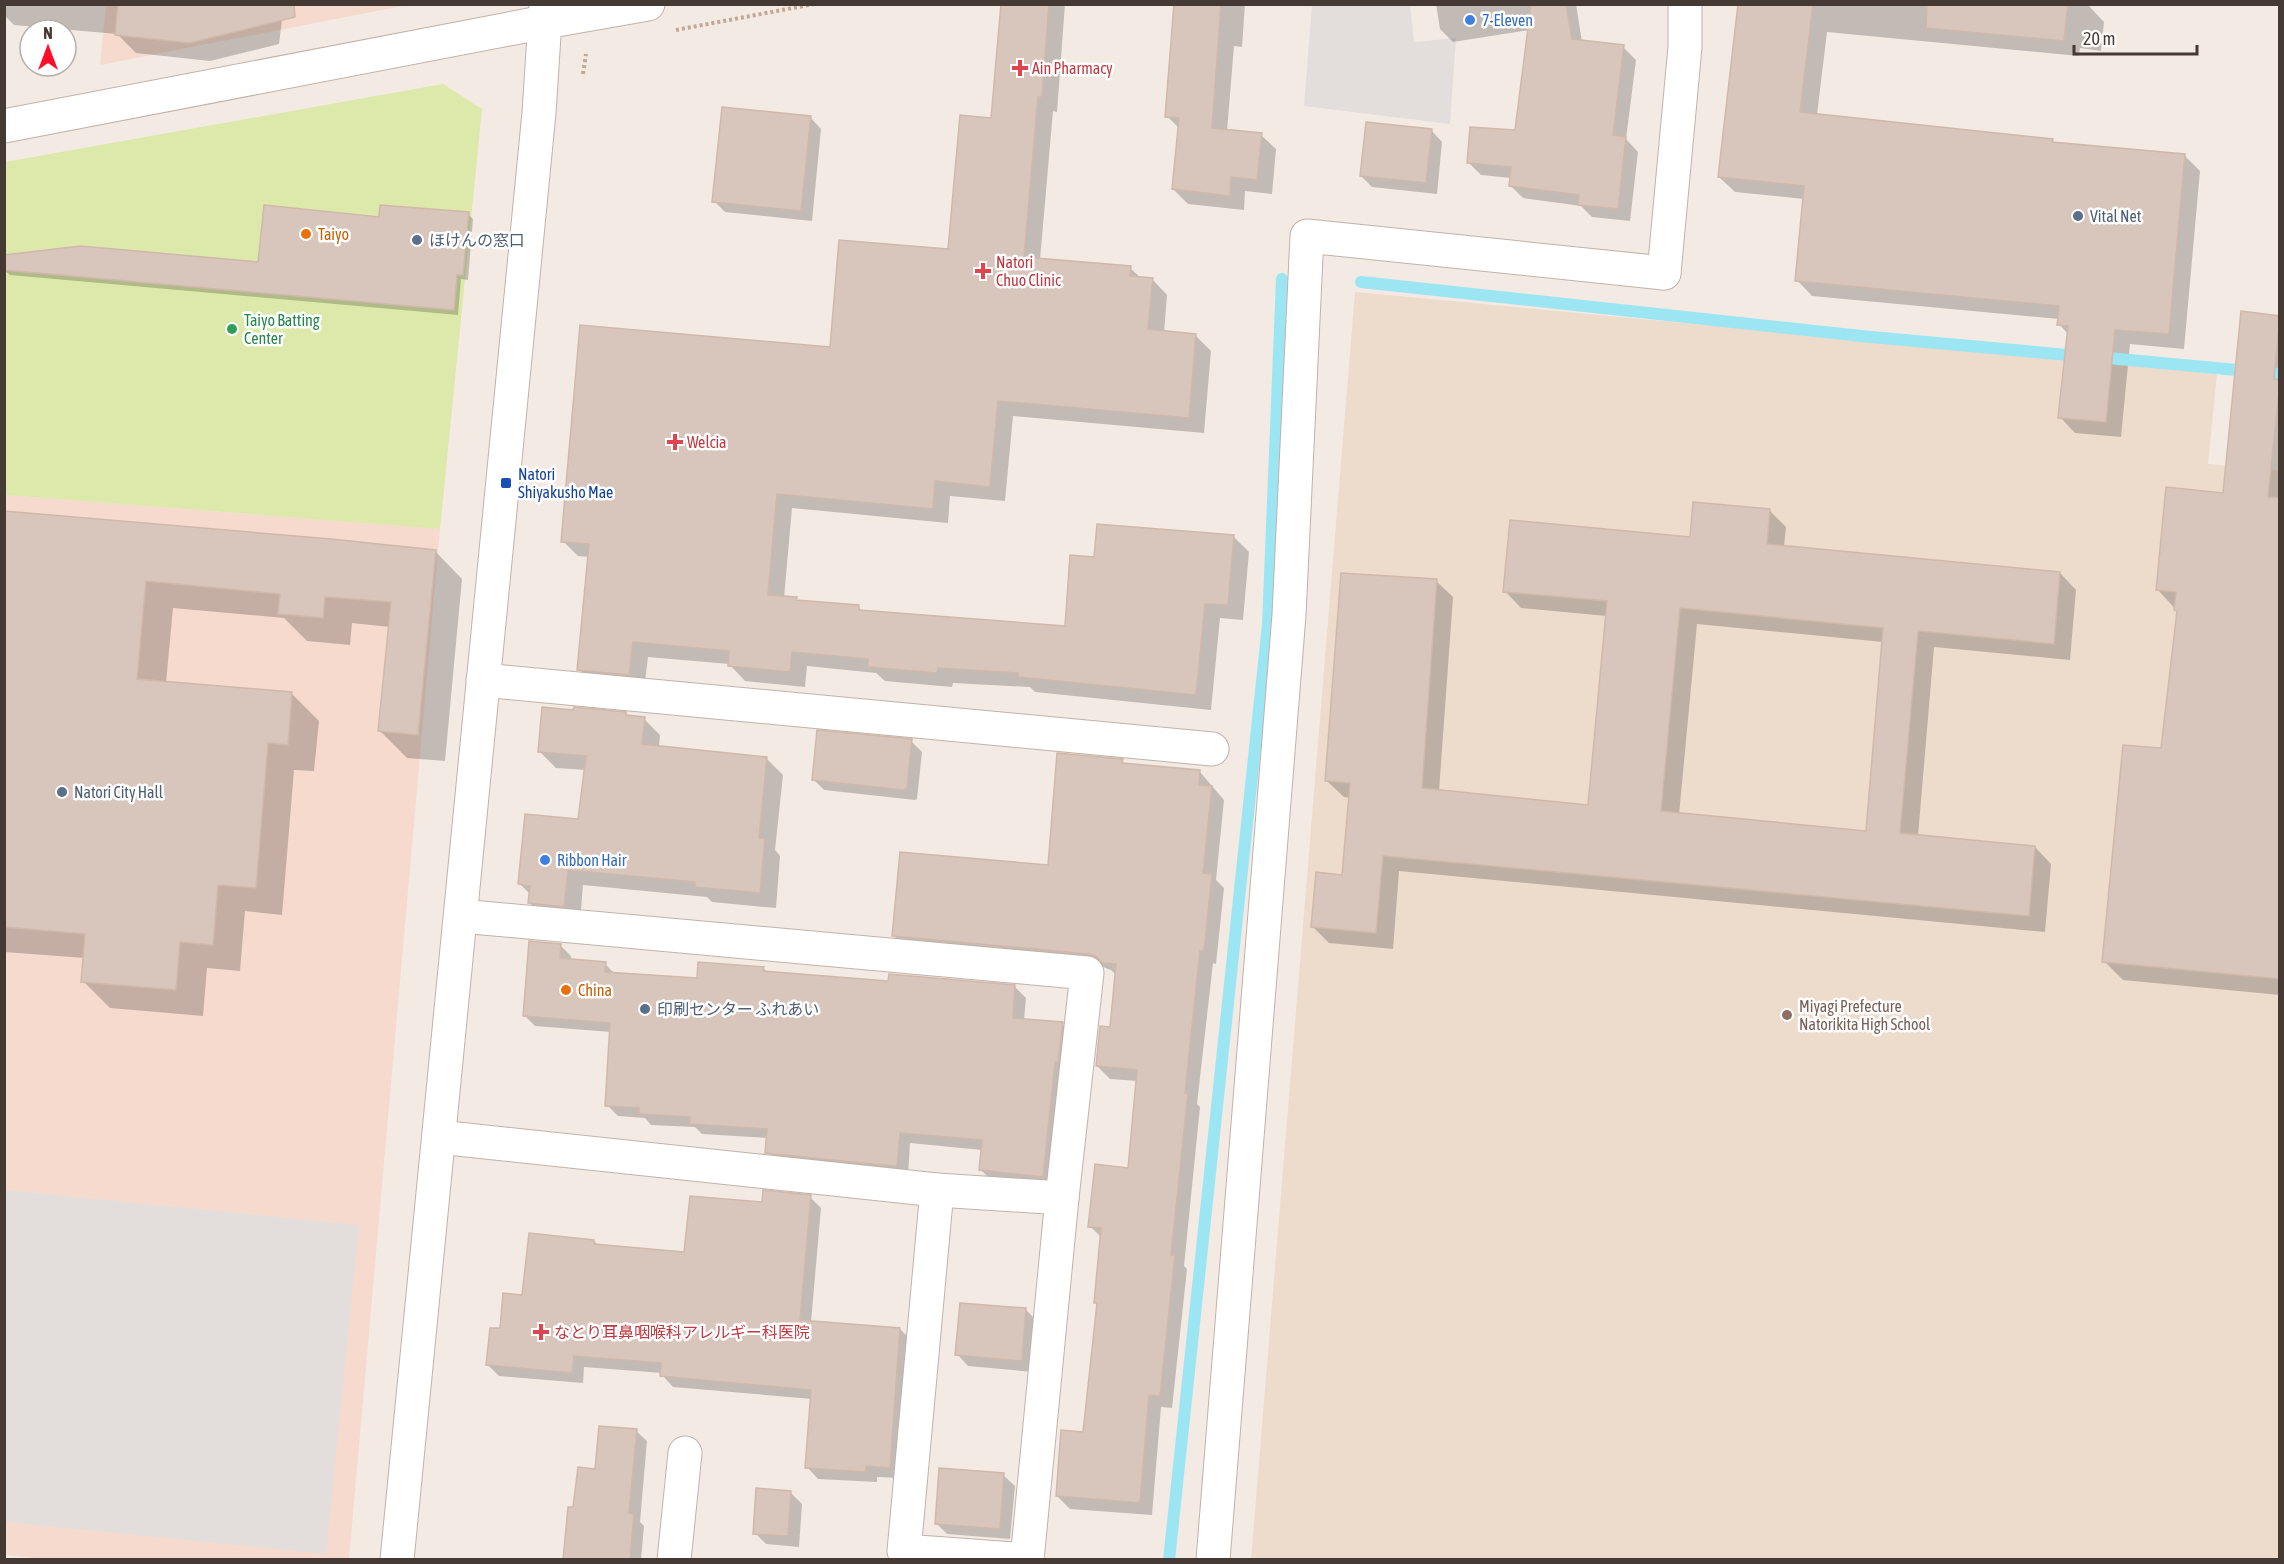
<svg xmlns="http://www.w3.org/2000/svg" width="2284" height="1564" viewBox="0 0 2284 1564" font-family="'Asap Condensed','Noto Sans JP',sans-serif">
<rect width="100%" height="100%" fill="#f3eae3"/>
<!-- commercial -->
<g fill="#f6dacd">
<polygon points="106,5 407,5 100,65"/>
<polygon points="4,495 440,529 349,1559 53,1560 5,1555"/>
</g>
<!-- education -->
<polygon fill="#eddbcc" points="1355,292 2217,373 2208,464 2279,470 2279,1559 1251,1560"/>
<!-- green -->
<polygon fill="#dde9aa" points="443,84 482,109 440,529 5,495 5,162"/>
<!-- parking -->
<g fill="#e3dedc">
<polygon points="1312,5 1410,5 1414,42 1456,38 1450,124 1304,106"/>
<polygon points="4,1190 359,1225 326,1554 5,1522"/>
</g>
<!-- shadow -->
<g fill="#0003" fill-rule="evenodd">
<polygon points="4,4 284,4 279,44 210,61 136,53 117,34 14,25 4,15"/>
<polygon points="1002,4 1065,4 1057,112 1053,111 1040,260 1130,268 1141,278 1152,279 1167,295 1164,333 1196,336 1211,351 1204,433 1013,416 1005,501 950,496 948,523 792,508 784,598 796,599 799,602 858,607 863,612 1066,627 1095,559 1233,536 1249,552 1243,620 1220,618 1211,710 1035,692 1030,687 953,683 952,687 885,681 876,673 807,666 805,687 745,681 729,664 648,657 644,690 594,685 579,669 589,557 578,556 563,541 831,348 949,251 993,120"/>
<polygon points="1175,4 1245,4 1242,47 1234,46 1227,131 1261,135 1276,149 1272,194 1245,191 1244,210 1188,204 1173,189 1180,129 1167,116"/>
<polygon points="1436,4 1576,4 1582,42 1623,47 1636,60 1626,139 1638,152 1630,221 1592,217 1581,206 1523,198 1510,185 1511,178 1481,175 1468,162 1517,132 1529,30 1453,42 1440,29"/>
<polygon points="1740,4 2084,4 2089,6 2104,22 2101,51 2080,48 2079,56 1827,32 1817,115 2052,140 2055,143 2184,155 2200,171 2184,349 2130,344 2121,437 2075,433 2060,417 2068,334 2059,324 2059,319 1812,296 1797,280 1804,199 1735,192 1719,177"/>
<polygon points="810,117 821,129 812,221 725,212 714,201"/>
<polygon points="1431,130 1442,142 1437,194 1372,187 1361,176"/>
<polygon points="468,214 473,219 468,280 461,279 458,315 10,275 4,270 260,263 380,218"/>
<polygon points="2280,317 2280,995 2123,980 2104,961 2162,750 2179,613 2158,590 2224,494"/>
<path d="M1769,510L1786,527L1784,547L2060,573L2076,590L2070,660L1934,647L1918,836L2035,847L2051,864L2045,932L1399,871L1393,949L1329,943L1312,926L1343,877L1351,798L1344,797L1327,781L1436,581L1453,597L1439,791L1590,806L1607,616L1521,608L1505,591L1691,538ZM1697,624L1883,642L1867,832L1679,815Z"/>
<polygon points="4,513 435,551 462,579 445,761 407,758 380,731 390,627 352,623 350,645 307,641 284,618 173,608 166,683 291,693 319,721 314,771 294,770 282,915 245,911 240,971 207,968 203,1016 110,1008 83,981 85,958 4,952"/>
<polygon points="625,714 629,717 644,719 660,735 659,747 767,759 783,775 775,850 780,856 776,908 712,902 707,897 583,885 580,922 546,919 530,903 530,894 520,884 579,821 586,770 556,768 540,752"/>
<polygon points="911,741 922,752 917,799 915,800 824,790 813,779"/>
<polygon points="1122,761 1126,765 1200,772 1224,800 1216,880 1224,888 1216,964 1213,963 1197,1104 1200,1107 1184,1266 1187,1269 1172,1408 1161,1407 1152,1515 1070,1509 1057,1496 1084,1433 1098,1305 1096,1302 1102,1238 1090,1226 1130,1169 1138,1081 1110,1079 1097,1066 1111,1029 1116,975 1111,970 1103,967 906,949 894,936 1049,867"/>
<polygon points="560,945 571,956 571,961 605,964 615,974 698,980 763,968 767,972 889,982 1015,987 1026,998 1024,1020 1062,1024 1073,1035 1054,1187 991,1180 980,1169 982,1150 910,1143 908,1176 778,1163 767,1152 768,1138 702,1134 695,1127 651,1125 645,1118 618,1116 607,1105 611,1032 535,1026 524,1015"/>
<polygon points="810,1197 821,1208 811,1322 900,1329 911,1340 901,1478 877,1477 877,1482 818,1479 807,1467 812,1399 673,1387 662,1375 662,1373 584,1367 583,1383 499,1376 488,1365 502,1330 524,1297 594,1241 599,1246 685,1254 763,1204"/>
<polygon points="1026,1310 1037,1321 1033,1372 968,1366 957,1354"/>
<polygon points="636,1431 647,1441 640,1522 644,1526 641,1560 564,1560 575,1509 596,1470"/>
<polygon points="1003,1475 1015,1486 1010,1539 947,1534 936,1523"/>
<polygon points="790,1492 802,1504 799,1547 766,1544 755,1533"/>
</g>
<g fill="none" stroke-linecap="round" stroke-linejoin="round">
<!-- stream -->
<g stroke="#9ce6f3" stroke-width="12">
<polyline points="1361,282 1871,337 2079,356"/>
<polyline points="2097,357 2280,374"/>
<polyline points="1169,1560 1268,625 1282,279"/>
</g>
</g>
<!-- building -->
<g fill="#d8c5bb" stroke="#d0b8ab" stroke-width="1.5" fill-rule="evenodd">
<polygon points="118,4 294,4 295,17 190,43 115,35"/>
<polygon points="1001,4 1049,4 1042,97 1038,97 1024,257 1131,266 1130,276 1153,278 1148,329 1196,334 1189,418 998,401 990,487 935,481 933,509 777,494 768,595 797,597 796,600 859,605 859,610 1065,626 1070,555 1094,557 1097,524 1234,535 1228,605 1205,604 1196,695 1018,677 1018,673 938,668 937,673 868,667 868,659 792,652 790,672 728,666 729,651 633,642 629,675 577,670 589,544 561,542 580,325 830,347 839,240 948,249 960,115 991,118"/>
<polygon points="1174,4 1221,4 1212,128 1262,133 1257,180 1231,177 1230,196 1172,189 1179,118 1165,117"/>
<polygon points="1531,4 1566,4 1572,39 1624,45 1613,135 1626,137 1618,209 1578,205 1579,195 1509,186 1511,167 1467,163 1470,127 1515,130"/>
<polygon points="1738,4 1813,4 1800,112 2053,139 2052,142 2185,154 2169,334 2115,330 2106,422 2058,418 2068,326 2057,325 2059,306 1795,281 1804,186 1718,177"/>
<polygon points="1927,4 2068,4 2064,41 1926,28"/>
<polygon points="722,107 811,116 801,211 712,202"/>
<polygon points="1366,122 1432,129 1426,183 1360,176"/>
<polygon points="264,205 379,217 380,205 469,212 463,275 457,275 454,310 4,270 4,255 81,246 258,262"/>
<polygon points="2241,311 2280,316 2274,379 2280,380 2280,382 2268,497 2280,498 2280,979 2102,962 2123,745 2161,748 2177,611 2174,610 2176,592 2156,590 2166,487 2223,493"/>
<path d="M1693,502L1770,509L1767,544L2060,572L2054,644L1918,631L1900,833L2035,846L2029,916L1383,856L1376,933L1311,927L1316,872L1342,875L1350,783L1325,781L1341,573L1437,579L1422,788L1588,805L1607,601L1503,592L1510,520L1690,537ZM1680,608L1883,628L1866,831L1661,811Z"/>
<polygon points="4,511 331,539 436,550 418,735 378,731 391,602 325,597 323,618 278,614 280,594 146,581 137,679 292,692 288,745 268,743 256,888 218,885 213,945 180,942 176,990 81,982 85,934 4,927"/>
<polygon points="542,707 573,710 574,707 626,712 626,715 645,717 642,744 767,757 759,838 765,838 760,893 695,887 695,882 568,870 564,907 528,903 530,886 518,884 525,814 578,819 586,756 538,752"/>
<polygon points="817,730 912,739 907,788 903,790 812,780"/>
<polygon points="1057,753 1123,759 1122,763 1200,770 1199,785 1212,786 1203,873 1212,874 1204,951 1200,951 1185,1093 1188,1093 1171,1255 1175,1255 1160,1396 1149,1395 1140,1503 1056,1496 1061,1430 1083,1432 1097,1303 1094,1303 1101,1228 1088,1227 1095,1164 1128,1168 1137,1070 1096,1066 1100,1026 1110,1027 1116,964 1102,963 1097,957 1089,954 892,936 900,852 1048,865"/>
<polygon points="529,941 561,944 560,958 606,962 605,972 697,978 698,962 764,967 763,971 888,981 889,974 1015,985 1013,1018 1063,1022 1058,1063 1055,1062 1043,1177 979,1170 982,1140 900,1133 897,1166 872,1164 765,1153 767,1129 689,1124 690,1117 639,1114 639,1108 605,1106 610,1023 523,1016"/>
<polygon points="763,1190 811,1195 800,1320 900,1328 890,1468 866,1466 866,1472 805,1468 811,1390 660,1376 661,1363 574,1356 572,1373 486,1365 490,1328 500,1328 503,1293 522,1295 529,1233 594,1240 594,1244 684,1252 690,1196 762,1202"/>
<polygon points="960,1303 1026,1308 1022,1361 955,1355"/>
<polygon points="599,1426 637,1429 629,1513 634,1514 630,1560 563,1560 568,1507 573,1507 578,1467 595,1469"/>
<polygon points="939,1468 1004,1473 1000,1529 935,1524"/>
<polygon points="756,1488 791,1491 788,1536 753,1534"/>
</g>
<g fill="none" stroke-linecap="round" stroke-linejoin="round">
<!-- minor casing -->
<g stroke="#c1b2a9" stroke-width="35">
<g id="minor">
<polyline points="483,680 1212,749"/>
<polyline points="461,916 1087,973 1062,1198 1027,1560"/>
<polyline points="439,1137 937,1190 1062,1198"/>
<polyline points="937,1190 904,1551 1026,1560"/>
<polyline points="674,1560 685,1453"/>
<polyline points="1213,1560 1289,615 1307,236 1664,273"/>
</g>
</g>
<!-- tertiary casing -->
<g stroke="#c1b2a9" stroke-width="35">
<g id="tertiary">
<polyline points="4,126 545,22 648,4"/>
<polyline points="1664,273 1685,47 1685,4"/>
<polyline points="397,1560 539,113 546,4"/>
</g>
</g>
<!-- path -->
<g stroke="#c1a796" stroke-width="4" stroke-dasharray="3 3" stroke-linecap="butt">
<polyline points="676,30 814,4"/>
<polyline points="583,74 586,54"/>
</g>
<!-- minor -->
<use href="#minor" stroke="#fff" stroke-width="33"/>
<!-- tertiary -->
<use href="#tertiary" stroke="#fff" stroke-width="33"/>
</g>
<!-- markers -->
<g fill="#3f7fe0" stroke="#fff" stroke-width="2">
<circle cx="1470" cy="20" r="6"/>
<circle cx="545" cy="860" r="6"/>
</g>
<g fill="#e0444e" stroke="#fff" stroke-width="2">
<path d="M1017 59h6v6h6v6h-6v6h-6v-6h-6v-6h6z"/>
<path d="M980 262h6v6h6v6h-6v6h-6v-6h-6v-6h6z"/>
<path d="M672 433h6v6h6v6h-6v6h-6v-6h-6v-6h6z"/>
<path d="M538 1323h6v6h6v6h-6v6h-6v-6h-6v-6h6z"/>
</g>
<g fill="#5c6f8a" stroke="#fff" stroke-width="2">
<circle cx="2078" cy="216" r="6"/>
<circle cx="417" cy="240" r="6"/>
<circle cx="62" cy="792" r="6"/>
<circle cx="645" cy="1009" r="6"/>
</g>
<g fill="#e8710a" stroke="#fff" stroke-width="2">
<circle cx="306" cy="234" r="6"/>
<circle cx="566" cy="990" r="6"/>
</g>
<circle fill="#2e9e5b" stroke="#fff" stroke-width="2" cx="232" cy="329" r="6"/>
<rect fill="#1a4fb4" stroke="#fff" stroke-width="2" x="500" y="477" width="12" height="12" rx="3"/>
<circle fill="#8d6e63" stroke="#fff" stroke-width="2" cx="1787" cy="1015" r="6"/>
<g text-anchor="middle" stroke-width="5" stroke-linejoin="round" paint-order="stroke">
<!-- shop labels -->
<g font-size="16" fill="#366cbe" stroke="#fff" text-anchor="start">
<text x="1482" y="26">7-Eleven</text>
<text x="557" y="866">Ribbon Hair</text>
</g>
<!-- health labels -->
<g font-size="16" fill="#be3a42" stroke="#fff" text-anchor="start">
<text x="1032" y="74">Ain Pharmacy</text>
<text x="996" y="268">Natori<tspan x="996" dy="18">Chuo Clinic</tspan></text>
<text x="687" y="448">Welcia</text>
<text x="554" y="1338">なとり耳鼻咽喉科アレルギー科医院</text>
</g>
<!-- service labels -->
<g font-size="16" fill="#4e5e75" stroke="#fff" text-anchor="start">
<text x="2090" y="222">Vital Net</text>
<text x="429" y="246">ほけんの窓口</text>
<text x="74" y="798">Natori City Hall</text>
<text x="657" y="1015">印刷センター ふれあい</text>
</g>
<!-- food labels -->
<g font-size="16" fill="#c56008" stroke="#fff" text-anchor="start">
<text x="318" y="240">Taiyo</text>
<text x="578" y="996">China</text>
</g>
<!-- leisure labels -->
<g font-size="16" fill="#27864d" stroke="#fff" text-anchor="start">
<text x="244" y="326">Taiyo Batting<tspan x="244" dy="18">Center</tspan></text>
</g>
<!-- transit labels -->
<g font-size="16" fill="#164399" stroke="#fff" text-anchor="start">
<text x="518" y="480">Natori<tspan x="518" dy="18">Shiyakusho Mae</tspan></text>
</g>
<!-- education labels -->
<g font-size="16" fill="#785e54" stroke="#fff" text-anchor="start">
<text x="1799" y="1012">Miyagi Prefecture<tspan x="1799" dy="18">Natorikita High School</tspan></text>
</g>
</g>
<!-- border -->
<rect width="2284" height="1564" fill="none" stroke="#453933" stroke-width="12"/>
<!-- north arrow -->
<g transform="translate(48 48)"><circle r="28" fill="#ffffff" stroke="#b5b0ad" stroke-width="1.5"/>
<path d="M0-4.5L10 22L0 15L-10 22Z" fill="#ff0e29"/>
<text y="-9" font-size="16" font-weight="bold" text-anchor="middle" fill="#453933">N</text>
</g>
<!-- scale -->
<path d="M2074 45v9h123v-9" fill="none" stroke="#453933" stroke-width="3"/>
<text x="2083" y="45" font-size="18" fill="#453933" stroke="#ffffff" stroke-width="4.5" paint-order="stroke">20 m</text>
</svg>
